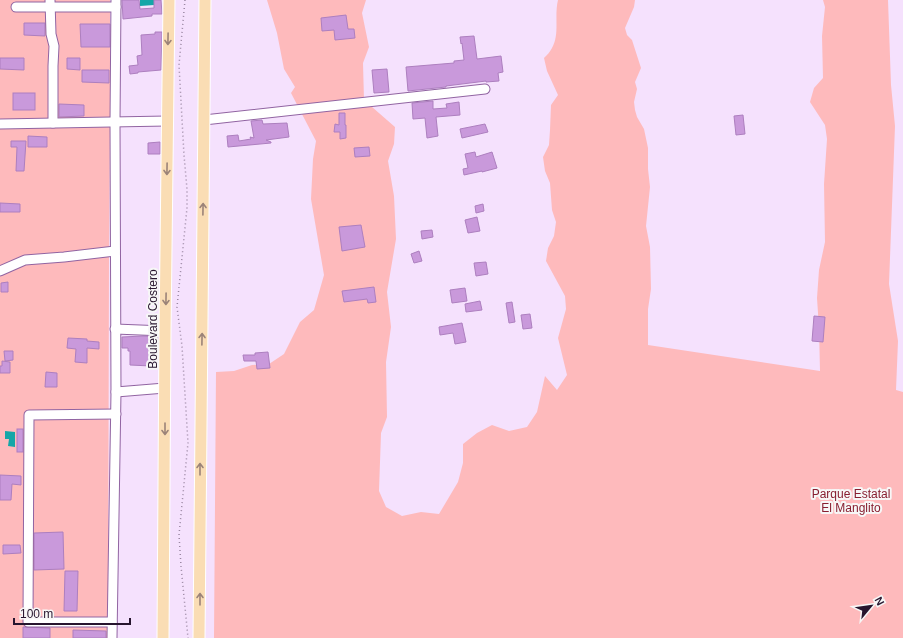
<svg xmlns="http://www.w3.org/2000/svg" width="903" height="638" viewBox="0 0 903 638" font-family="Arial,sans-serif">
<rect width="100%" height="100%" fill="#f5e1fd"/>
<!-- green -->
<g fill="#febabc">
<polygon points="0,0 110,0 110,117 109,258 108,638 0,638"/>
<path d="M267,0H366L362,13L369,47L363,63L364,100L395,127L394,144L388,161L394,196L396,239L387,292L391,327L386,362L387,417L381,433L379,491L386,507L402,516L421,512L439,514L458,482L463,463V444L477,433L492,425L509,431L527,427L537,412L545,376L557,390L567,375L558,338L566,309L565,296L546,261L548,248L554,236L556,222L552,210L550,183L545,171L543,157L549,145L550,130L551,105L558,95L547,71L544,58C547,55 550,52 552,48C560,34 554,16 558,0H635L634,7L625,28L627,35L632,40L641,68L635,82L637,89L634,102L635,110L637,117L644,129L648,148V169L650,187L646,226L650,247L651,289L648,309V345L820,371L819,328L817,298L819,270L825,242L824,184L827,139L825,125L810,102L814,88L823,78L822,36L825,7L823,0H888L891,85L895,126L889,284L898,341L896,390L903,392V638H214L216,372L234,371L252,365L269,364L284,354L300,322L314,310L324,275L311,199L313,159L316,141L291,93L295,87L284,69L277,33Z"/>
</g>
<!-- water -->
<g fill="#15a6a8">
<polygon points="140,0 154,0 154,5 140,6"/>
<polygon points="5,431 15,432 15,447 8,446 9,439 5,439"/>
</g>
<!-- building -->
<g fill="#c999db" stroke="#ad7fbf">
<polygon points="122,0 139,0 140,9 154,8 154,0 161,0 162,14 152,14 152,16 123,19"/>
<polygon points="346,15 348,29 354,29 355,38 335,40 334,30 322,31 321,18"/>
<polygon points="24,23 45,23 45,36 24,35"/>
<polygon points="80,24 110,24 110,47 81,47"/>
<polygon points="155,32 162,32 161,70 138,72 138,73 130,74 129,66 138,65 137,56 142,55 141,35 155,34"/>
<polygon points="474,36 477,59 501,56 503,72 498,73 499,81 486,82 486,81 446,86 446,87 408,91 406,67 454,63 454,61 464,60 462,43 461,44 460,37"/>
<polygon points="0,58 24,58 24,70 0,69"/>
<polygon points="67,58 80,58 80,70 67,69"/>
<polygon points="387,69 389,92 374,93 372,70"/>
<polygon points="82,70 109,70 109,83 82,82"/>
<rect x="13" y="93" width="22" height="17"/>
<polygon points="433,101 433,109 447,108 446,104 459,102 460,115 436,117 438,136 427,138 425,118 413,119 412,103"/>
<polygon points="59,104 84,105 84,116 59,117"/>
<polygon points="339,113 345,113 345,125 346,125 346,138 340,139 340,132 334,132 335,124 339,125"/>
<polygon points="743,115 745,134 736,135 734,116"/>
<polygon points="262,120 263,124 287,123 289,137 266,140 271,142 271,143 228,147 227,136 238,135 239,141 251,139 250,137 254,138 251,121"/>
<polygon points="485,124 488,132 462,138 460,129"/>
<polygon points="28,136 47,137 47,147 28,147"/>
<polygon points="11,141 26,141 24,171 16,171 17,147 11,147"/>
<polygon points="160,142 160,154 148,154 148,143"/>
<polygon points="369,147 370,156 355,157 354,148"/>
<polygon points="475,152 476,157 492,152 497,168 482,172 482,171 464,175 463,169 468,168 465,154"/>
<polygon points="0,203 20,204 20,212 0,212"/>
<polygon points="483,204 484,211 476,213 475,206"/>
<polygon points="477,217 480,231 468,233 465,220"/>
<polygon points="361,225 365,247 342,251 339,227"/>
<polygon points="432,230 433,237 422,239 421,231"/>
<polygon points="419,251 422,261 414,263 411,254"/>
<polygon points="486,262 488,274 476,276 474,263"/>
<polygon points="8,282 8,292 1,292 1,283"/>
<polygon points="374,287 376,302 368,303 367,299 344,302 342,291"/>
<polygon points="465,288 467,301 452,303 450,290"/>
<polygon points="480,301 482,310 466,312 465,304"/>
<polygon points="512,302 515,322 509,323 506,303"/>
<polygon points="530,314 532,328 523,329 521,315"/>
<polygon points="814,316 825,317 823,342 812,341"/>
<polygon points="462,323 466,342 455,344 453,333 440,335 439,327"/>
<polygon points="143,336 158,337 158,351 151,351 151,366 130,365 130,351 128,351 128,348 122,348 122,337"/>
<polygon points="68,338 87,339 87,341 99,342 99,349 87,348 87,363 75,362 76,349 67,348"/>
<polygon points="4,351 13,351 13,360 5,361"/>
<polygon points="268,352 270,368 257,369 256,361 244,361 243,355 255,355 255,353"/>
<polygon points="2,361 10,362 10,373 0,373 0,366 2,366"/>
<polygon points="46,372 57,373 57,387 45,387"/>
<rect x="17" y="429" width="6" height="23"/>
<polygon points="0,475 21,476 21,485 12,484 11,500 0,500"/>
<polygon points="63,532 64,569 34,570 34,533"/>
<polygon points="3,545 20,545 21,553 3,554"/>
<polygon points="65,571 78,571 77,611 64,611"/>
<polygon points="23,627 50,628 50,638 23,638"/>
<polygon points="73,630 106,631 106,638 73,638"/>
</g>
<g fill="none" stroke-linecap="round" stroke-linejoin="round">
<!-- minor casing -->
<g stroke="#9164a2" stroke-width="11">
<g id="minor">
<polyline points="50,0 51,34 54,46 53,66 53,123"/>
<polyline points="16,7 116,7"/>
<polyline points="204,120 485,89"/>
<polyline points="0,124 167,121"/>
<polyline points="0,271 25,260 64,257 115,251"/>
<polyline points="115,329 165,331"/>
<polyline points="116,392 165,388"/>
<polyline points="112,622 28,622 29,415 116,414"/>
<polyline points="112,638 116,392 115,122 116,0"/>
</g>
</g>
<!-- major casing -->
<g stroke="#fff" stroke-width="13">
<g id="major">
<polyline points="163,638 165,331 169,0"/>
<polyline points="199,638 205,0"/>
</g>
</g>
<!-- path -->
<polyline stroke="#9b88a3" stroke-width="1.5" stroke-dasharray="1 3" stroke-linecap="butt" points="185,0 179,65 184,155 187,189 187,208 177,307 182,346 188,443 179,535 181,566 188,638"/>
<!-- minor -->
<use href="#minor" stroke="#fff" stroke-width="9"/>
<!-- major -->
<use href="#major" stroke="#faddb4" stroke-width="11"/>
</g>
<!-- one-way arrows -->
<defs><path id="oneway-shaft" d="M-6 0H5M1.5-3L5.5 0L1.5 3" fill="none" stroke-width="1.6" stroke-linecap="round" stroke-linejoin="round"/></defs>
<g stroke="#9b8378">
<use href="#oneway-shaft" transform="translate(168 39) rotate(91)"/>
<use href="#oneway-shaft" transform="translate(167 169) rotate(91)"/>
<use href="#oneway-shaft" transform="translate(203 209) rotate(-89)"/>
<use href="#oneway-shaft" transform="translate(166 299) rotate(91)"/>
<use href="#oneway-shaft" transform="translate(202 339) rotate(-89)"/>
<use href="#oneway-shaft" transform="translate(165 429) rotate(90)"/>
<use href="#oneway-shaft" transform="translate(200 469) rotate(-90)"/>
<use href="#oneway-shaft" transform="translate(200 599) rotate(-90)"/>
</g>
<g text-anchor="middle" stroke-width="4" stroke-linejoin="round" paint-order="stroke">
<!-- street labels -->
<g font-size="12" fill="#27152e" stroke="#f7f7f7">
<text transform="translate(153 319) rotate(-90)" y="4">Boulevard Costero</text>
</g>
<!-- park labels -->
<g font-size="12" fill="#881f31" stroke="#f7f7f7">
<text x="851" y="498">Parque Estatal<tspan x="851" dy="14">El Manglito</tspan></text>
</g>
</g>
<!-- north arrow -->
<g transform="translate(871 606) rotate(61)" stroke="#f7f7f7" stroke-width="3" paint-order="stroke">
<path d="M0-3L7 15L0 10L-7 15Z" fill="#27152e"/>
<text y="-6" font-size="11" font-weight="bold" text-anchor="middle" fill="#27152e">N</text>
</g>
<!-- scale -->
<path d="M14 618v6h116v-6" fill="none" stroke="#27152e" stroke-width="2"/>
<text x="20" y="618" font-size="12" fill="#27152e" stroke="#f7f7f7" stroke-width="3" paint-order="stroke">100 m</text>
</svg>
